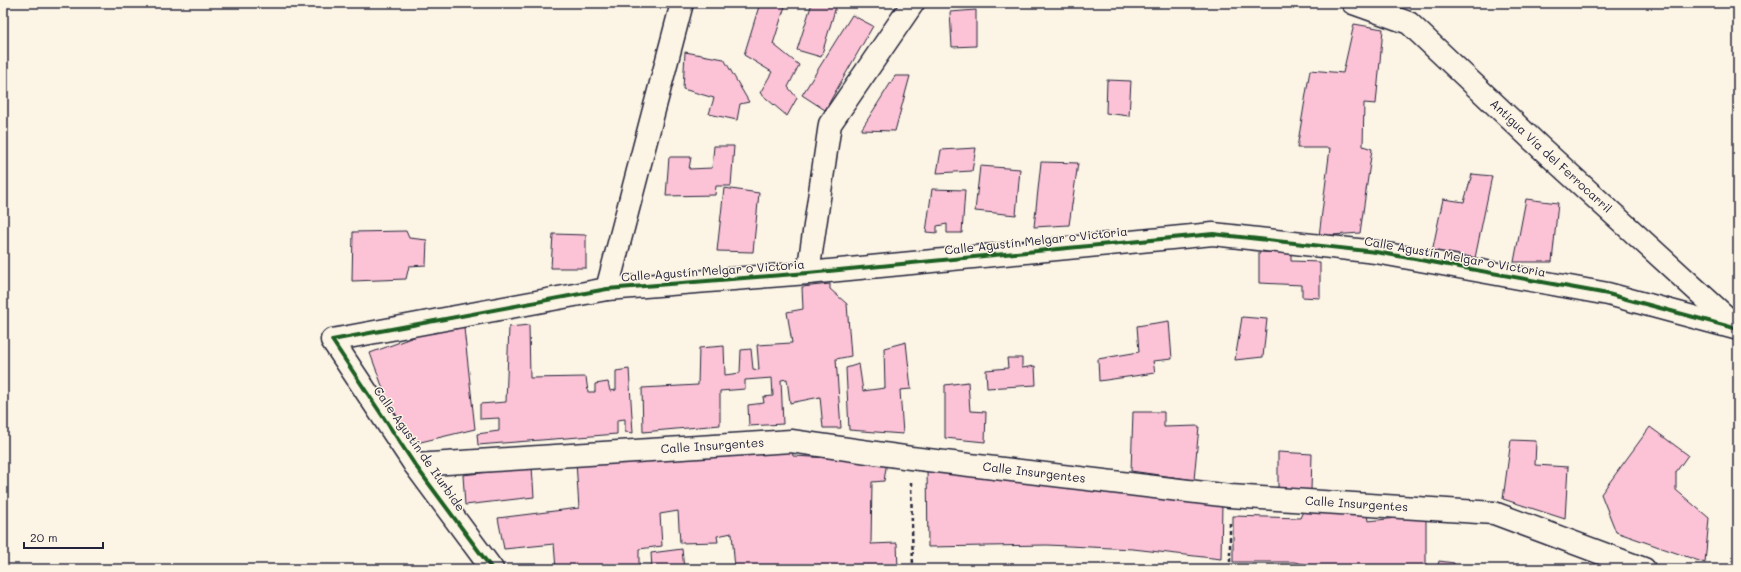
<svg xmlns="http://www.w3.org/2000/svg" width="1741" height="572" viewBox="0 0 1741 572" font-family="Mali,sans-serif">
<rect width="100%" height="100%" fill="#fcf5e5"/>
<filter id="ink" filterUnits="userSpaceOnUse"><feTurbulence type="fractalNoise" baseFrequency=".025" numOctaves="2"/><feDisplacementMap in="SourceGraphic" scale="8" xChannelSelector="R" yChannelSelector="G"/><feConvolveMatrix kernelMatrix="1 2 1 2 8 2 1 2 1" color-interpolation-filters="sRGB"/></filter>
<g filter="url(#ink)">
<!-- building -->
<g fill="#fcc3d6" stroke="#22223b">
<polygon points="602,3 621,3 621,6"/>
<polygon points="760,3 786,3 773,44 799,65 788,87 797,98 787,116 760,93 772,72 744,55"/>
<polygon points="812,3 837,3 821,57 797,50"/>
<polygon points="976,10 976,46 952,47 950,12"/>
<polygon points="852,15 873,26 825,110 802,95"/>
<polygon points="1354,24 1383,29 1376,104 1364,103 1363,146 1372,149 1360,233 1319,236 1330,148 1297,148 1310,70 1343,73"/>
<polygon points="685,52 724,59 749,102 740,104 737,120 709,114 714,98 683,89"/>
<polygon points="895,76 910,76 895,131 861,130"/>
<polygon points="1107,80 1131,81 1129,116 1106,113"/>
<polygon points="714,146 734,146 731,186 716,186 715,195 666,196 669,157 691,157 689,169 712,168"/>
<polygon points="976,148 972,171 937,173 941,150"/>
<polygon points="1041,162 1078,163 1069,225 1034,227"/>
<polygon points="980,166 1020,169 1016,215 975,211"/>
<polygon points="1472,174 1492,176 1475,258 1432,252 1443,199 1464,202"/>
<polygon points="724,188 759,193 753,252 717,251"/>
<polygon points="932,189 965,190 962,233 947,233 947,224 937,226 937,233 926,232"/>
<polygon points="1526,199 1558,203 1552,262 1514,262"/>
<polygon points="406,231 409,238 427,240 426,265 409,266 406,279 352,281 353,232"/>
<polygon points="553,234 586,235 586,268 551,268"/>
<polygon points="1259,252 1291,253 1291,261 1320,262 1320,298 1302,297 1302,285 1259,283"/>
<polygon points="830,284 830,289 847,304 851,356 836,359 841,428 823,428 820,397 790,403 787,379 781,380 783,424 749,426 748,405 764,403 763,397 773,396 772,378 745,380 745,389 720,391 720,425 643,432 642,388 698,385 699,348 724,346 725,375 740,373 741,350 751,349 753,369 759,370 757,345 792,343 787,312 803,309 802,287"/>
<polygon points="1242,317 1267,319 1263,357 1235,360"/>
<polygon points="463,319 475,429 404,446 370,353"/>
<polygon points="1169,321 1172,359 1153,361 1155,373 1099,381 1098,359 1139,352 1137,326"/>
<polygon points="529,325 530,378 586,377 588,392 595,392 595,384 608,382 610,391 616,390 616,371 629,369 633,433 625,432 625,419 617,420 617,434 478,445 477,434 499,431 499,418 480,419 480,404 506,402 509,327"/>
<polygon points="906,342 911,389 900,390 903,434 849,430 846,368 859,364 863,391 885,388 884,348"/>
<polygon points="1007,358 1022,358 1022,368 1035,366 1036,385 987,388 986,370 1008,368"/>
<polygon points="968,382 970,411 986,412 985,442 945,438 945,385"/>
<polygon points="1133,412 1164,412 1164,427 1199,426 1194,480 1131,471"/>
<polygon points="1650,427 1688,455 1676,472 1676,490 1709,518 1705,563 1616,532 1601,494"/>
<polygon points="1511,440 1536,441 1535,465 1568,467 1565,519 1503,499"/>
<polygon points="791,444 793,456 887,461 884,481 872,482 871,544 897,543 898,569 735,569 732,533 717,536 718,542 680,543 678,511 660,514 662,546 639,549 639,569 556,569 554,544 504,549 498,518 579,508 576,462"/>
<polygon points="1278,452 1312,454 1311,491 1278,493"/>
<polygon points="532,467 534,497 465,505 463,475"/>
<polygon points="927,467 1222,502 1221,559 1133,549 1047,545 928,547"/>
<polygon points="1307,502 1366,507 1368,521 1426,515 1426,569 1328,569 1294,562 1233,562 1233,516 1300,518"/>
<polygon points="682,549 684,569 652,569 651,553"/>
<polygon points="1439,561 1454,563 1453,569 1437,569"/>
</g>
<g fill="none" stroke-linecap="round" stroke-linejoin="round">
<!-- minor casing -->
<g stroke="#22223b" stroke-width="25">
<g id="minor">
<path id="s1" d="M1353,3L1409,23L1540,147L1737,327"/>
<polyline points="808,273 830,124 913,3"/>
<polyline points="607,289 682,3"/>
<path id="s2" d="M415,465L791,441L911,458L1230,496L1494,513L1644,569"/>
<polyline points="492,569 415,465 332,340 607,289 808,273 1213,234 1376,252 1608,294 1738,329"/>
</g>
</g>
<!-- path -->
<g stroke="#22223b" stroke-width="2.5" stroke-dasharray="4 3" stroke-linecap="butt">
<polyline points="911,482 913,569"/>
<polyline points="1230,569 1230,520"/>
</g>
<!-- minor -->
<use href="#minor" stroke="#fcf5e5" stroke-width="22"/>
<!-- cycleway casing -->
<g stroke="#fcf5e5" stroke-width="6">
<polyline id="cycleway" points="492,569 415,465 332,340 607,289 808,273 1213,234 1376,252 1608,294 1738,329"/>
</g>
<!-- cycleway -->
<use href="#cycleway" stroke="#1b5e20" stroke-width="4"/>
</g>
</g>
<g text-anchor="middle" stroke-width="3" stroke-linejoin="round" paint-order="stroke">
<!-- street labels -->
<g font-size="12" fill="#22223b" stroke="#fcf5e5">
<text dy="4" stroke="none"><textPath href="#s1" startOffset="254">Antigua Vía del Ferrocarril</textPath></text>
<text transform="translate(1036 241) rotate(-6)" y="4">Calle Agustín Melgar o Victoria</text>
<text transform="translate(1455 257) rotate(10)" y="4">Calle Agustín Melgar o Victoria</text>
<text transform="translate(713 271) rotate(-4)" y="4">Calle Agustín Melgar o Victoria</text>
<text dy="4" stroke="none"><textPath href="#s2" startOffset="298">Calle Insurgentes</textPath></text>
<text transform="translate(419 449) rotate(55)" y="4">Calle Agustín de Iturbide</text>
<text dy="4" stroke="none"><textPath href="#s2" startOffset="622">Calle Insurgentes</textPath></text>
<text dy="4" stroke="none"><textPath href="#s2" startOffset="946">Calle Insurgentes</textPath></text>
</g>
</g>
<!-- margin -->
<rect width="1741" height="572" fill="none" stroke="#fcf5e5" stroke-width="16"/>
<rect x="8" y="8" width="1725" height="556" fill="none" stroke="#22223b" stroke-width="1.5" filter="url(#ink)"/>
<!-- scale -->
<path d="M24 542v6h79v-6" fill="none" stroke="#22223b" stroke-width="2"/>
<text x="30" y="542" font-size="12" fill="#22223b" stroke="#fcf5e5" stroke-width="3" paint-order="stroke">20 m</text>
</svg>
